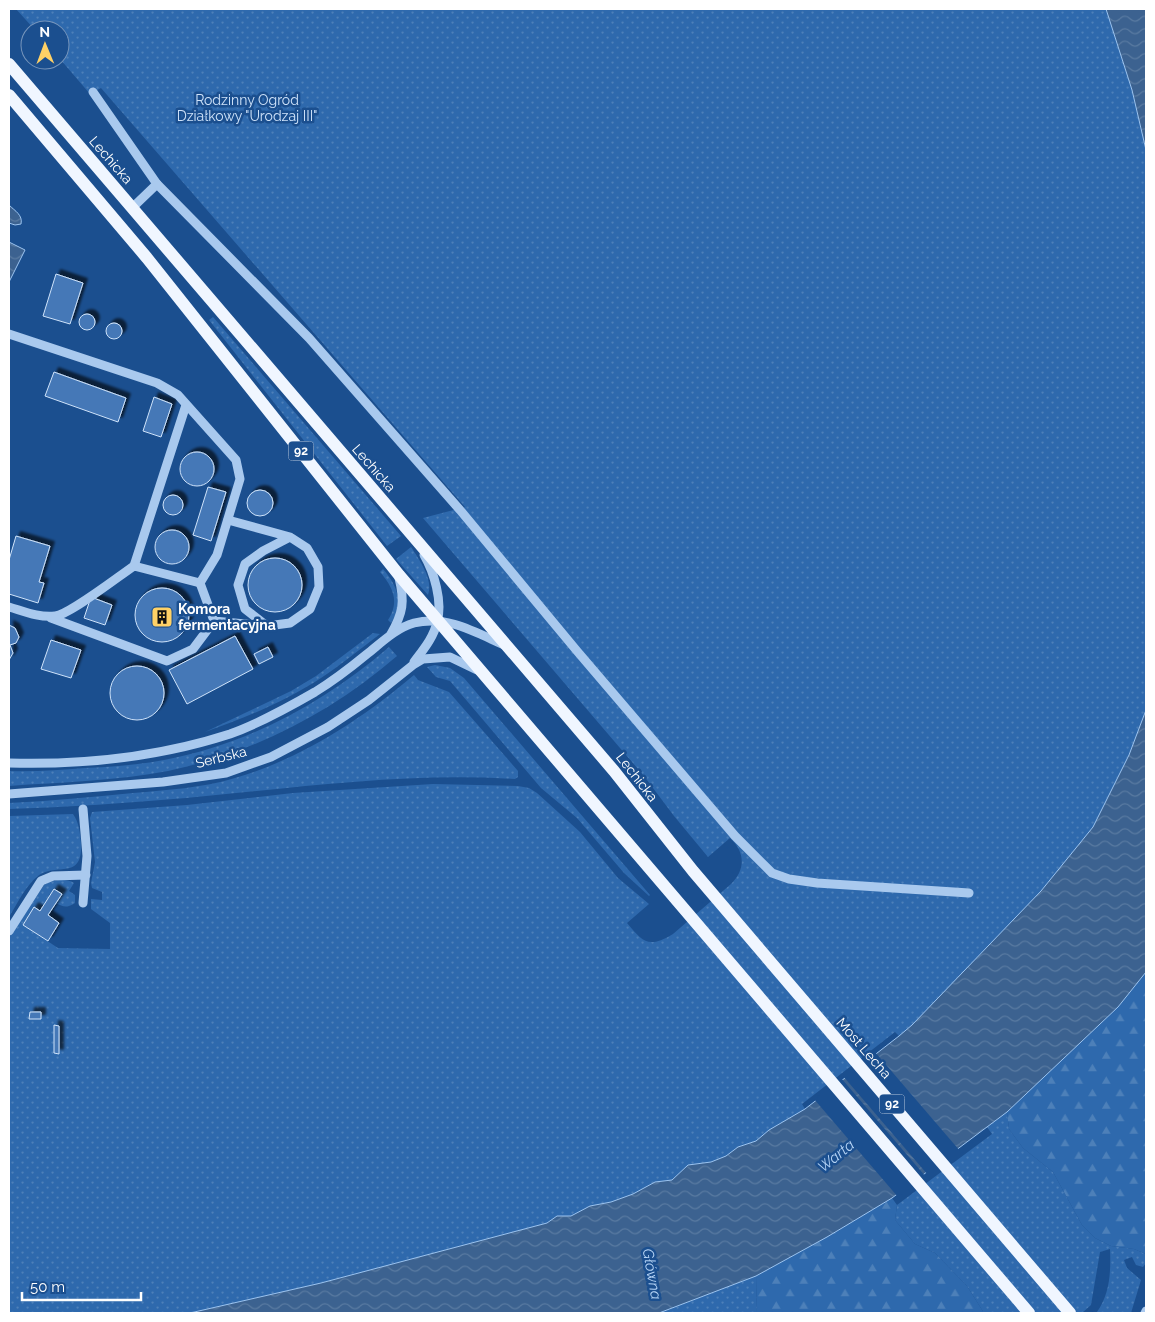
<svg xmlns="http://www.w3.org/2000/svg" width="1155" height="1322" viewBox="0 0 1155 1322" font-family="Raleway,sans-serif">
<defs>
<pattern id="grass-dots" width="8" height="8" patternUnits="userSpaceOnUse" patternTransform="scale(1.25)"><rect width="8" height="8" fill="#2e69ad"/><path d="M2 2h.1M6 6h.1" fill="none" stroke="#4d80b9" stroke-width="1.8" stroke-linecap="round"/></pattern>
<pattern id="forest-firs" width="22" height="20" patternUnits="userSpaceOnUse" patternTransform="scale(1.25)"><rect width="22" height="20" fill="#2e69ad"/><path d="M5 1l3.5 6h-7zM16 11l3.5 6h-7z" fill="#4d80b9"/></pattern>
<pattern id="water-waves" width="16" height="10" patternUnits="userSpaceOnUse" patternTransform="scale(1.25)"><rect width="16" height="10" fill="#3c6290"/><path d="M0 5q4-4 8 0t8 0" fill="none" stroke="#597aa1"/></pattern>
<filter id="shadow"><feDropShadow dx="4.5" dy="-4.5" stdDeviation="1" flood-color="#0009"/></filter>
</defs>
<rect width="100%" height="100%" fill="#1b4f8f"/>
<!-- grass -->
<g fill="url(#grass-dots)">
<path d="M16,9H1106L1132,90L1146,150V710L1129,755L1093,827L1041,891L912,1025L899,1036L895,1032L802,1104L805,1109L769,1130L756,1141L738,1147L726,1156L711,1162L688,1165L672,1180L655,1182L633,1194L611,1202L590,1206L571,1216H557L547,1223L321,1283L190,1313H9V938L44,885C52,880 66,878 74,883L69,891L75,895V903C68,908 63,907 56,903L62,894L54,889L40,911L34,907L23,925L58,948L110,949V923L91,909V899L102,900V892L92,888L91,883L95,862L90,818L92,812L187,805L293,793L433,784L518,786L529,788L537,793L580,832L618,878L649,904L627,923C643,942 648,949 673,934L731,884C746,869 745,852 730,838L708,857L674,816L644,776L423,518L465,507L101,88L90,94L60,59V30H35Z"/>
<polygon points="213,317 401,536 387,546 209,320"/>
<path d="M411,547C419,559 434,580 428,595L396,559Z"/>
<path d="M383,569C397,585 405,604 391,623L388,620C400,602 393,587 380,572Z"/>
<path d="M373,633L380,634C360,649 341,665 321,678C284,702 245,718 205,732L291,691L316,676Z"/>
<path d="M389,647L397,656C331,713 253,753 168,771C117,781 61,782 9,786V771C34,772 59,770 85,768C111,767 138,765 164,760C248,744 324,703 389,647Z"/>
<polygon points="435,665 450,668 464,678 650,895 649,896 624,873 577,818 541,788 450,681 436,677 427,667"/>
<path d="M414,675L418,680L449,692L518,771V777L515,779C405,772 296,788 186,798C128,803 68,807 9,809V803C50,801 92,797 133,793C167,790 202,788 235,778C301,759 362,719 414,675Z"/>
<path d="M73,814C79,822 80,833 81,843C83,881 57,862 38,876C26,885 17,904 9,917V816Z"/>
<path d="M1007,1112L1009,1129L1023,1148L1053,1172L1082,1225L1095,1238L1111,1246L1134,1249L1146,1254V1263L1143,1267L1136,1265L1132,1257L1124,1260L1127,1268L1141,1280L1131,1313L1097,1312C1110,1294 1111,1271 1110,1249L1100,1252L1091,1305L1082,1313H984L967,1286L935,1253L915,1244L895,1220L897,1205L992,1134L987,1127Z"/>
<polygon points="756,1276 757,1313 659,1313 668,1310"/>
</g>
<!-- forest -->
<g fill="url(#forest-firs)">
<polygon points="1146,972 1146,1254 1134,1249 1111,1246 1095,1238 1082,1225 1053,1172 1023,1148 1009,1129 1007,1112 1118,1007"/>
<polygon points="892,1198 897,1205 895,1220 915,1244 935,1253 967,1286 984,1313 757,1313 756,1276 827,1237"/>
</g>
<!-- water -->
<g fill="url(#water-waves)" stroke="#9cc4f0">
<polygon points="1106,9 1146,9 1146,150 1132,90"/>
<path d="M9,205C15,211 23,215 21,224L15,225L9,223Z"/>
<polygon points="9,242 25,250 9,282"/>
<polygon points="1146,710 1146,972 1118,1007 1007,1112 892,1198 827,1237 756,1276 659,1313 190,1313 321,1283 547,1223 557,1216 571,1216 590,1206 611,1202 633,1194 655,1182 672,1180 688,1165 711,1162 726,1156 738,1147 756,1141 769,1130 805,1109 899,1036 912,1025 1041,891 1093,827 1129,755"/>
</g>
<!-- pier -->
<g fill="#1b4f8f">
<polygon points="875,1052 960,1151 928,1175 843,1076"/>
<polygon points="841,1078 926,1177 898,1197 814,1099"/>
</g>
<!-- building -->
<g fill="#4478b7" stroke="#cfe3fa" filter="url(#shadow)">
<polygon points="56,274 83,283 70,324 43,316"/>
<circle cx="87" cy="322" r="8"/>
<circle cx="114" cy="331" r="8"/>
<polygon points="54,372 126,398 118,422 45,396"/>
<polygon points="154,397 172,404 161,437 143,431"/>
<circle cx="197" cy="469" r="17"/>
<polygon points="208,487 226,492 211,541 193,535"/>
<circle cx="260" cy="503" r="13"/>
<circle cx="173" cy="505" r="10"/>
<circle cx="172" cy="547" r="17"/>
<polygon points="16,536 50,546 39,582 44,583 38,603 9,594 9,560"/>
<circle cx="275" cy="585" r="27"/>
<circle cx="162" cy="615" r="27"/>
<polygon points="91,597 112,605 105,625 84,618"/>
<polygon points="9,625 15,628 19,637 16,643 10,645 13,653 9,660"/>
<polygon points="235,636 253,669 187,704 169,670"/>
<polygon points="51,640 81,650 71,678 41,669"/>
<polygon points="268,647 273,657 259,664 254,654"/>
<circle cx="137" cy="693" r="27"/>
<polygon points="54,889 62,894 48,915 59,923 48,941 23,925 34,907 40,911"/>
<polygon points="30,1012 41,1012 41,1019 29,1019"/>
<polygon points="54,1025 59,1026 59,1054 54,1053"/>
</g>
<g fill="none" stroke-linecap="round" stroke-linejoin="round">
<!-- minor -->
<g stroke="#a9c9ee" stroke-width="9">
<polyline points="93,92 157,184 132,208"/>
<polyline points="157,184 309,338 460,510 577,651 735,836 772,873 789,879 817,883 969,893"/>
<path d="M9,334L157,383L178,395L236,460L240,479L217,555L200,583L134,566C119,576 69,615 55,616C39,618 23,611 9,607"/>
<polyline points="228,520 290,537 307,548 318,567 319,587 310,609 290,623 267,626 245,609 238,585 245,564 263,551 290,537"/>
<polyline points="134,566 186,405"/>
<polyline points="200,583 214,621 267,626"/>
<polyline points="51,618 167,661 193,649 214,621"/>
<path d="M391,634C403,613 405,602 399,578"/>
<path d="M414,662C423,650 434,637 437,622C443,602 434,572 424,555"/>
<path d="M9,763C82,765 159,757 230,734C258,724 289,707 315,692C333,681 350,668 367,654C381,643 396,628 414,623C447,615 475,632 504,645"/>
<polyline points="9,794 163,782 226,773 271,757 328,727 369,700 413,665 423,659 450,657 477,670"/>
<polyline points="83,903 87,856 83,809"/>
<polyline points="9,931 41,881 53,876 86,875"/>
<polyline points="1145,1313 1146,1311"/>
</g>
<!-- major -->
<g stroke="#f0f6ff" stroke-width="12">
<polyline points="9,64 614,771 693,871 1070,1313"/>
<polyline points="9,95 147,258 399,575 1029,1313"/>
</g>
</g>
<!-- icons -->
<defs>
<g id="building-square" transform="scale(1.125)"><rect x="-9" y="-9" width="18" height="18" rx="4" fill="#ffd166" stroke="#1b4f8f"/><path d="M-4-6H4V6H1V3H-1V6H-4ZM-2.5-4.3h1.7v1.8h-1.7ZM.8-4.3h1.7v1.8H.8ZM-2.5-1h1.7V.8h-1.7ZM.8-1h1.7V.8H.8Z" fill="#111"/></g>
</defs>
<g fill-rule="evenodd">
<use href="#building-square" x="162" y="617"/>
</g>
<g text-anchor="middle" stroke-width="5" stroke-linejoin="round" paint-order="stroke">
<!-- shield labels -->
<g fill="#1b4f8f" stroke="#bbcadd" stroke-width="1">
<rect x="288.5" y="441.5" width="25" height="19" rx="4"/>
<rect x="879.5" y="1094.5" width="25" height="19" rx="4"/>
</g>
<g font-size="12" font-weight="bold" fill="#fff">
<text x="301" y="455">92</text>
<text x="892" y="1108">92</text>
</g>
<!-- park labels -->
<g font-size="14" fill="#cfe3fa" stroke="#1b4f8f">
<text x="247" y="105">Rodzinny Ogród<tspan x="247" dy="16">Działkowy "Urodzaj III"</tspan></text>
</g>
<!-- street labels -->
<g font-size="14" fill="#fff" stroke="#1b4f8f">
<text transform="translate(111 160) rotate(49)" y="5">Lechicka</text>
<text transform="translate(374 468) rotate(49)" y="5">Lechicka</text>
<text transform="translate(221 757) rotate(-14)" y="5">Serbska</text>
<text transform="translate(637 777) rotate(52)" y="5">Lechicka</text>
<text transform="translate(864 1048) rotate(49)" y="5">Most Lecha</text>
</g>
<!-- poi labels -->
<g font-size="14" font-weight="bold" fill="#fff" stroke="#1b4f8f" text-anchor="start">
<text x="178" y="614">Komora<tspan x="178" dy="16">fermentacyjna</tspan></text>
</g>
<!-- water labels -->
<g font-size="15" font-style="italic" fill="#b5d3f5" stroke="#1b4f8f">
<text transform="translate(836 1156) rotate(-39)" y="5">Warta</text>
<text transform="translate(652 1274) rotate(80)" y="5">Główna</text>
</g>
</g>
<!-- border -->
<rect width="1155" height="1322" fill="none" stroke="#ffffff" stroke-width="20"/>
<!-- north arrow -->
<g transform="translate(45 45) rotate(359)"><circle r="24" fill="#1b4f8f" stroke="#7695bc"/>
<path d="M0-4L9 19L0 12L-9 19Z" fill="#ffd166"/>
<text y="-8" font-size="14" font-weight="bold" text-anchor="middle" fill="#ffffff">N</text>
</g>
<!-- scale -->
<path d="M22 1292v8h119v-8" fill="none" stroke="#ffffff" stroke-width="2.5"/>
<text x="30" y="1292" font-size="15" fill="#ffffff" stroke="#1b4f8f" stroke-width="4" paint-order="stroke">50 m</text>
</svg>
